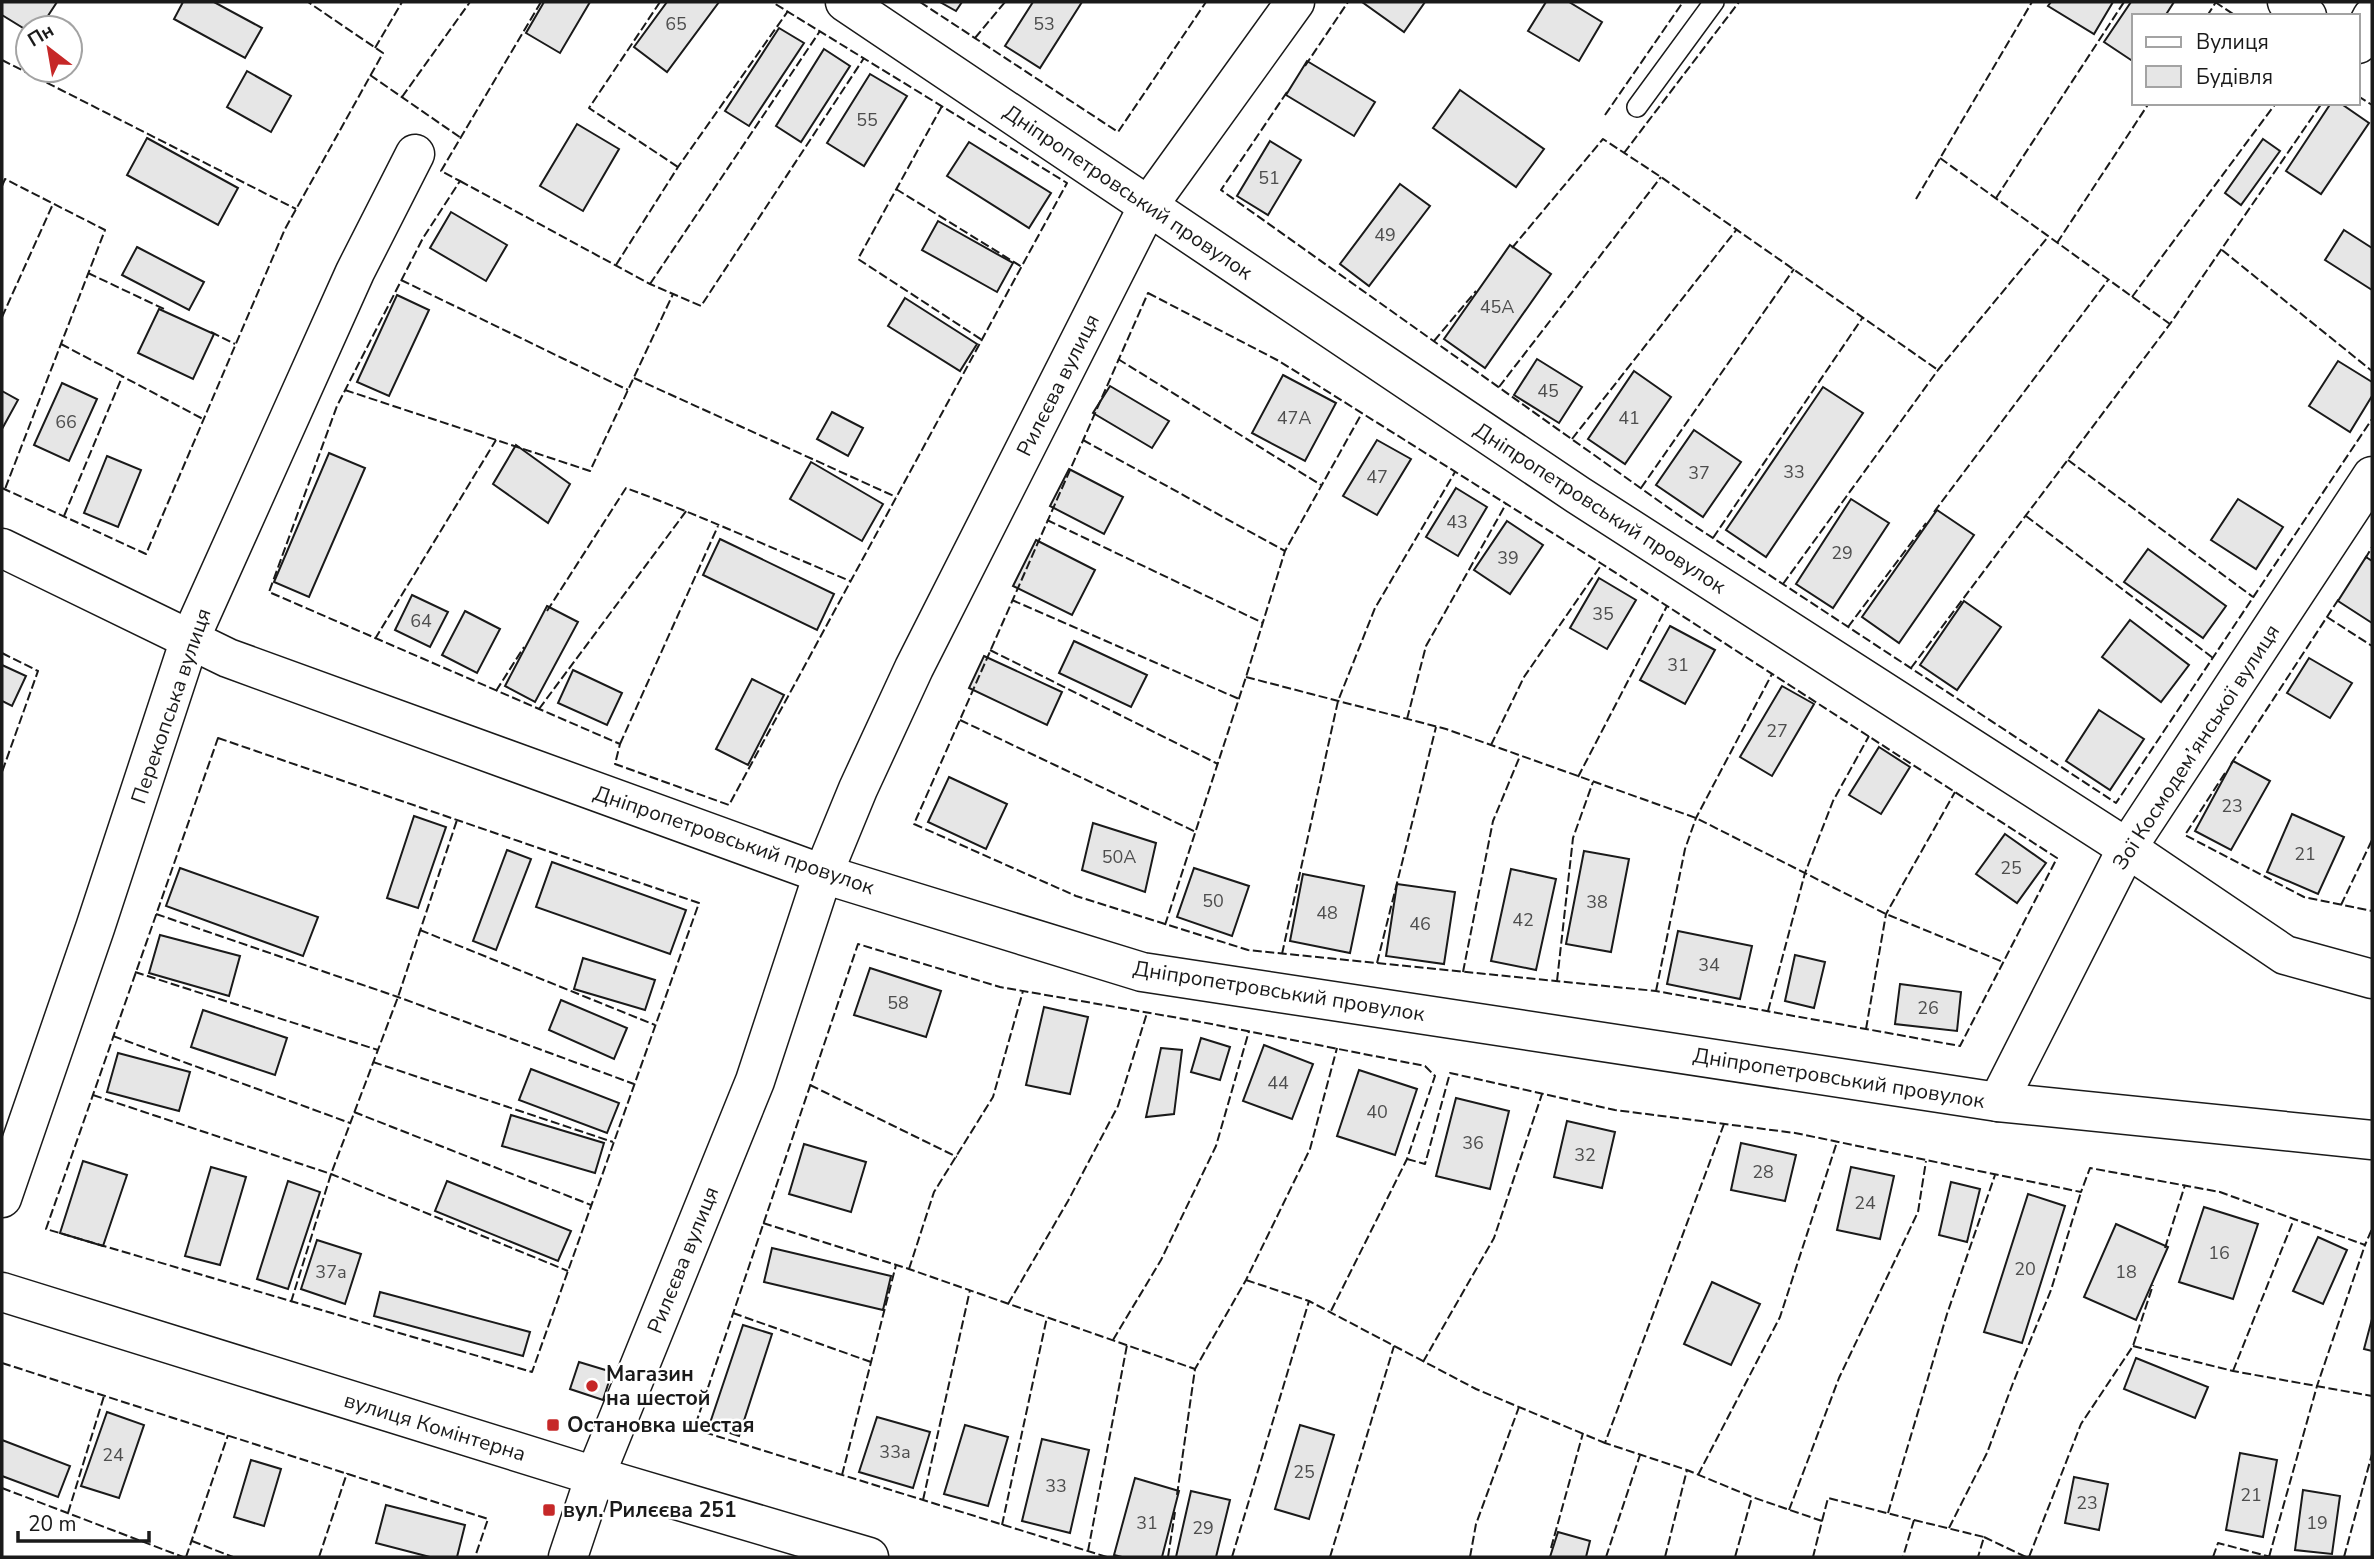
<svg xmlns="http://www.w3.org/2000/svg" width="2374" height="1559" viewBox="0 0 2374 1559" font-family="'Nunito Sans',sans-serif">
<rect width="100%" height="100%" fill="#fff"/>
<!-- building -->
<g fill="#e6e6e6" stroke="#1a1a1a" stroke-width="2">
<polygon points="2,2 57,2 40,28 28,28 28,31 2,15"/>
<polygon points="183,2 214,2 262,28 245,58 174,19"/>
<polygon points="544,2 590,2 560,53 526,33"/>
<polygon points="667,2 719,2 667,72 634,47"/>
<polygon points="940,2 962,2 956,11"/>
<polygon points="1033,2 1082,2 1040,68 1005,46"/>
<polygon points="1362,2 1425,2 1404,32"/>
<polygon points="1546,2 1569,2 1602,22 1579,61 1528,31"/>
<polygon points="2051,2 2113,2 2094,34 2048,6"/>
<polygon points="2131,2 2174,2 2165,16 2134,16 2134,62 2104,42"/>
<polygon points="779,28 804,43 749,126 725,111"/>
<polygon points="824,49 850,66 801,142 776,126"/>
<polygon points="1307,61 1375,102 1354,136 1286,95"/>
<polygon points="247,71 291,96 271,132 227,107"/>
<polygon points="870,74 907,96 864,166 827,143"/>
<polygon points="1460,90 1544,149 1516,187 1433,128"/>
<polygon points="2331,103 2340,103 2369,123 2321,194 2286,171"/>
<polygon points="577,124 619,149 583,211 540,186"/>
<polygon points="147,138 238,188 218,225 127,175"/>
<polygon points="2263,139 2280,151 2241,205 2225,193"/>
<polygon points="1270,141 1301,160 1268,215 1237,196"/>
<polygon points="969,142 1051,193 1029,228 947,176"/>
<polygon points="1400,184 1430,206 1369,286 1340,264"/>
<polygon points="451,212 507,245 486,281 430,248"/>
<polygon points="938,221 1013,263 997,292 922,250"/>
<polygon points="2344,230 2372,248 2372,290 2325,260"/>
<polygon points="1510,245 1551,274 1485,368 1444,339"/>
<polygon points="137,247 204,282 189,310 122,275"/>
<polygon points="397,295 429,310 389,396 357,382"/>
<polygon points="905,298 977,344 960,371 888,326"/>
<polygon points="159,309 214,334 193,379 138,353"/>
<polygon points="1537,359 1582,387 1559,423 1514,395"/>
<polygon points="2338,361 2372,382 2372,396 2350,432 2309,406"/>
<polygon points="1634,371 1671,397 1625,464 1588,439"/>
<polygon points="1283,375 1336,403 1305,461 1252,433"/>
<polygon points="62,383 97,399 69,461 34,445"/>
<polygon points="1110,386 1169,421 1152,448 1093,413"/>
<polygon points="1823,387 1863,413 1766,557 1726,530"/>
<polygon points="2,391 18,400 2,429"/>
<polygon points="832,412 863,428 848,456 817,439"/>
<polygon points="1694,430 1741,462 1703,517 1656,485"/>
<polygon points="1377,440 1411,459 1377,515 1343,496"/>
<polygon points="516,445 570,484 548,523 493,484"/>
<polygon points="329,453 365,468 309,597 274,582"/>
<polygon points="107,456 141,470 118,527 84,513"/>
<polygon points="811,462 883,504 862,541 790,499"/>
<polygon points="1069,469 1123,497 1104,534 1050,506"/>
<polygon points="1456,488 1487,507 1458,556 1426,537"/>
<polygon points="1851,499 1889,523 1833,608 1796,584"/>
<polygon points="2238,499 2283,527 2256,569 2211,540"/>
<polygon points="1937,510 1974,535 1899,643 1862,617"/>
<polygon points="1507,521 1543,545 1510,594 1474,570"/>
<polygon points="720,539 834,594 817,630 703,575"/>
<polygon points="1036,540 1095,570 1072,615 1013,586"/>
<polygon points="2148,549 2226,606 2203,638 2124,582"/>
<polygon points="2366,557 2372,561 2372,623 2338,601"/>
<polygon points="1599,578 1636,600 1607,649 1570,628"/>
<polygon points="412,595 448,612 430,647 395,630"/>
<polygon points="1964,601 2001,627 1957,690 1920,665"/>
<polygon points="547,606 578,622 535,702 505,686"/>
<polygon points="465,611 500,629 477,673 442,655"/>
<polygon points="2130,620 2189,665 2161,702 2102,657"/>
<polygon points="1670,626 1715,650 1685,704 1640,680"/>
<polygon points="1074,641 1147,675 1131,707 1059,673"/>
<polygon points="984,656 1062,692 1047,725 969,688"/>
<polygon points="2309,658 2352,683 2330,718 2287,693"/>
<polygon points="2,665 26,676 12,706 2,701"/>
<polygon points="573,670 622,693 607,725 558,703"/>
<polygon points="752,679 784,695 748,765 716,749"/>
<polygon points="1782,686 1814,704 1772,776 1740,757"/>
<polygon points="2099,710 2144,739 2110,790 2066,761"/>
<polygon points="1879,747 1910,767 1881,814 1849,795"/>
<polygon points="2233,761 2270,781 2231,850 2195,831"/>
<polygon points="949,777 1007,804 986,849 928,822"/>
<polygon points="2292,814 2344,837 2318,894 2267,872"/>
<polygon points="414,816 446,827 418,908 387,898"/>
<polygon points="1093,823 1156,843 1145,892 1082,870"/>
<polygon points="2005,834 2046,863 2017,903 1976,874"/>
<polygon points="507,850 531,859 496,950 473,941"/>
<polygon points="1584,851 1629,859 1611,952 1566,944"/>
<polygon points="552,862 686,910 670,954 536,907"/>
<polygon points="180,868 318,917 303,956 166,906"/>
<polygon points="1194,868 1249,886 1232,936 1177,917"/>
<polygon points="1511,869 1556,879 1536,970 1491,961"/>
<polygon points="1303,874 1364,886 1350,953 1290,941"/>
<polygon points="1397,884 1455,892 1444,964 1386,956"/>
<polygon points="1678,931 1752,946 1740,999 1667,984"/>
<polygon points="160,935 240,956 229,996 149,973"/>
<polygon points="1795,955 1825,962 1814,1008 1785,1001"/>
<polygon points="583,958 655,980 645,1010 574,989"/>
<polygon points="870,968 941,991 926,1037 854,1015"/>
<polygon points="1900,984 1961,992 1957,1031 1895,1024"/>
<polygon points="561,1000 627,1028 614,1059 549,1030"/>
<polygon points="1044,1007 1088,1017 1070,1094 1026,1085"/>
<polygon points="203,1010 287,1038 275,1075 191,1047"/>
<polygon points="1201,1038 1230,1047 1220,1080 1191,1072"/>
<polygon points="1264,1045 1313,1064 1292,1119 1243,1101"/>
<polygon points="1161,1048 1182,1050 1174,1114 1146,1117"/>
<polygon points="118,1053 190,1072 179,1111 107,1092"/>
<polygon points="531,1069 619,1103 607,1133 519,1100"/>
<polygon points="1359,1070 1417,1089 1395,1155 1337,1136"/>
<polygon points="1456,1098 1509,1111 1490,1189 1436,1176"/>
<polygon points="511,1115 604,1143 595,1173 502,1146"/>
<polygon points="1567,1121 1615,1132 1602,1188 1554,1177"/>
<polygon points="1741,1143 1796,1155 1785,1201 1731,1190"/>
<polygon points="804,1144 866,1162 851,1212 789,1194"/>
<polygon points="83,1161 127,1175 103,1246 60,1233"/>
<polygon points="211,1167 246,1177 220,1265 185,1256"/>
<polygon points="1851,1167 1894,1176 1880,1239 1837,1230"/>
<polygon points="288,1181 320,1192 288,1289 257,1279"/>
<polygon points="447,1181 571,1231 558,1261 435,1211"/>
<polygon points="1951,1182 1980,1189 1967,1242 1939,1235"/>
<polygon points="2028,1194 2065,1206 2022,1343 1984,1332"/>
<polygon points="2204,1207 2258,1224 2233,1299 2179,1282"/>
<polygon points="2116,1224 2168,1247 2136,1320 2084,1297"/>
<polygon points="2318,1237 2347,1250 2323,1304 2293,1291"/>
<polygon points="317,1240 361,1254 345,1304 301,1289"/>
<polygon points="772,1248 891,1276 883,1310 764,1282"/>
<polygon points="1712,1282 1760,1304 1731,1365 1684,1344"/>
<polygon points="380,1292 530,1332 523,1356 374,1316"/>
<polygon points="2372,1319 2372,1351 2364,1349"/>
<polygon points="743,1325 772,1334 739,1436 709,1426"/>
<polygon points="2136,1358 2208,1387 2195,1418 2124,1389"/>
<polygon points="579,1362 612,1372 603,1400 570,1389"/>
<polygon points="107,1412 144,1425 119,1498 81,1486"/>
<polygon points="877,1417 930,1432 913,1488 859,1472"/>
<polygon points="965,1425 1008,1437 988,1506 944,1494"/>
<polygon points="1300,1425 1334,1435 1309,1519 1275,1509"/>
<polygon points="1042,1439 1089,1450 1070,1533 1022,1521"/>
<polygon points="2,1440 70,1466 58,1497 2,1476"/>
<polygon points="2240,1453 2277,1460 2263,1537 2226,1530"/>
<polygon points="251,1460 281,1469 264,1526 234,1517"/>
<polygon points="2074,1477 2108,1484 2099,1530 2065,1523"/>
<polygon points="1135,1478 1179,1491 1162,1557 1122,1557 1114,1555"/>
<polygon points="2303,1490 2340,1496 2332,1554 2295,1550"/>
<polygon points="1191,1491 1230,1500 1216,1557 1176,1557"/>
<polygon points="386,1505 465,1525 457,1557 430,1557 376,1543"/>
<polygon points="1558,1532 1590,1541 1586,1557 1550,1557"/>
</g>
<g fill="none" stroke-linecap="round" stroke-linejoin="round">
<!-- service casing -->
<g stroke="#1a1a1a" stroke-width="22">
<polyline id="service" points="1637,107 1714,2"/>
</g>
<!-- minor casing -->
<g stroke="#1a1a1a" stroke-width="41">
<g id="minor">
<polyline points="845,2 1578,495 2127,848 2285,955 2372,979"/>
<polyline points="2287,2 2307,16"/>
<polyline points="2358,44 2372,17"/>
<polyline points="2,548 228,658 823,874 1142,972 1998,1102 2372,1140"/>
<polyline points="1998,1102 2127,848 2372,476"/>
<polyline points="2,1198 95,928 190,639 355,272 415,154"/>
<polyline points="568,1557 595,1476 755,1081 823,874 858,789 914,668 1148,206 1295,2"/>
</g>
</g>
<!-- primary casing -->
<g stroke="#1a1a1a" stroke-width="41">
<polyline id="primary" points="2,1292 595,1476 869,1557"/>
</g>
<!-- service -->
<use href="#service" stroke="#fff" stroke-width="19"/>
<!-- minor -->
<use href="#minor" stroke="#fff" stroke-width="38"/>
<!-- primary -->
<use href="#primary" stroke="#fff" stroke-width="38"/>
<!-- fence -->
<g stroke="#1a1a1a" stroke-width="2" stroke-dasharray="9 3.5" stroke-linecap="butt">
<polyline points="541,2 441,171 460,181 423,238 337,406 269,592 620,744 615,764 729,805 1067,183 772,2"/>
<polyline points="660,2 589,108 678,167"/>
<polyline points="920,2 1118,132 1206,2"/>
<polyline points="2215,2 2236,16"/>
<polyline points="2207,16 2216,2"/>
<polyline points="975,38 1005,2"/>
<polyline points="375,48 402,2"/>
<polyline points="2,60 296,209"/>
<polyline points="1305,66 1348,2"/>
<polyline points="370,75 461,138"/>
<polyline points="1287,92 1221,190 1687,521 2116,803 2372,419"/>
<polyline points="2358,96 2372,105"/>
<polyline points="402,97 470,2"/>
<polyline points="942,106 858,259 982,340"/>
<polyline points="1605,115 1683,2"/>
<polyline points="1624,153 1739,2"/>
<polyline points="1940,158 2170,324"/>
<polyline points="460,181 650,284 701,306 864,58"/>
<polyline points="2,186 5,179 105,230 5,489"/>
<polyline points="896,189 1022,267"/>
<polyline points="1996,198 2124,2"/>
<polyline points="1916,199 2032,2"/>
<polyline points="2057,243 2149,103"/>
<polyline points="1512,248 1603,139 1661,177 1938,370"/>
<polyline points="2222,250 2372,371"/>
<polyline points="616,265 678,167 788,11"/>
<polyline points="88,273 164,309"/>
<polyline points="401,280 628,390"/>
<polyline points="650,284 820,31"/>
<polygon points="1148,293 1279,361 1602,564 2057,858 1960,1046 1656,991 1248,950 1076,896 914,824"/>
<polyline points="2132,297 2276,103"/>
<polyline points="2,317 53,204"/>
<polyline points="211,332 235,344"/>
<polyline points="1434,341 1476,291"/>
<polyline points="61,344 203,419"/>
<polyline points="1118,359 1321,485"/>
<polyline points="634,378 896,497"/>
<polyline points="1499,387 1661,177"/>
<polyline points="345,390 590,471 673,294"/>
<polyline points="1572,439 1737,229"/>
<polyline points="1083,440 1285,551"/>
<polyline points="2068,460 2253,597"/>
<polyline points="2,488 146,554 285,229 383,53 308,2"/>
<polyline points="1641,488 1794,269"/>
<polyline points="1934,512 2108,280"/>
<polyline points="64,516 122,377"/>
<polyline points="2026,516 2213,658"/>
<polyline points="1047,520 1263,623"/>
<polyline points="1713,538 1863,317"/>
<polyline points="2365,559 2372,547"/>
<polyline points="1783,584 1938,370 2048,237"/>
<polyline points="1012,600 1239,699"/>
<path d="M547,611L626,488C702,516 776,550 850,581"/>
<polyline points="2327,617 2372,646"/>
<polyline points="1848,627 1926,523"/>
<polyline points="375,639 496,440"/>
<polyline points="990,650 1218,764"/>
<polyline points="2,653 38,671 2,772"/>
<polyline points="1911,668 2170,324 2322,103"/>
<polyline points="1246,677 1446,729 1696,818 1886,914 2003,962"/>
<polyline points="496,691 524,647"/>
<polyline points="539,709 687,510"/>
<polyline points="1407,719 1426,646 1506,504"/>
<polyline points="960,720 1196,832"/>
<polygon points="218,738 699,903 532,1372 46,1229"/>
<polyline points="620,744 718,526"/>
<polyline points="1491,745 1524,677 1602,564"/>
<polyline points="2231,764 2340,597"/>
<polyline points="2225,773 2185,835 2304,897 2372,911"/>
<polyline points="1578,777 1667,606"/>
<polyline points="2341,905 2372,840"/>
<polyline points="156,914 398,997 634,1084"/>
<polyline points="1165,925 1246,677 1285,551 1362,413"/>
<polyline points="420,930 655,1025"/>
<polyline points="1282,954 1338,701 1375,608 1455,472"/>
<polyline points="1377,963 1436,727"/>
<polyline points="135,972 378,1050"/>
<polyline points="1463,972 1493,821 1520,756"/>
<polyline points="1557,981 1573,838 1593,782"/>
<polyline points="1656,991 1685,849 1696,818 1772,674"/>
<polyline points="1768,1011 1805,873 1833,801 1869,736"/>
<polyline points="1866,1029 1886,914 1955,792"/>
<polyline points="113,1036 350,1123"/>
<polyline points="373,1062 613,1142"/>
<polyline points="810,1085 957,1157"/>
<polyline points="93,1095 331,1174 568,1271"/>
<polyline points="354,1112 591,1205"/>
<polyline points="1724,1124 1605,1443 1687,1470 1752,1497 1822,1521 1813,1557"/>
<polyline points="1407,1159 1425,1164 1450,1073 1615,1110 1795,1133 2081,1192 2090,1168 2220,1192 2365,1245 2372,1229"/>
<polyline points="763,1223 909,1269 1195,1369"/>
<polyline points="2165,1248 2185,1185"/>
<polyline points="909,1269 934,1192 993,1097 1023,991"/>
<polyline points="1246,1280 1309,1301 1476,1389 1605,1443"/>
<polyline points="291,1302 331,1174 398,997 457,820"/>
<polyline points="1008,1304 1068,1201 1118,1106 1147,1013"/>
<polyline points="733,1313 871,1362"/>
<polyline points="1113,1340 1161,1260 1216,1146 1249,1031"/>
<polyline points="2133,1346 2233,1371 2372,1396"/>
<polyline points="1423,1362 1494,1238 1542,1094"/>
<polyline points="2,1363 488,1519 475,1557"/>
<polyline points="2233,1371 2294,1219"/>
<polyline points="842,1475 896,1265"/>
<polyline points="1698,1475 1780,1317 1837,1142"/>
<polyline points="2,1488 183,1557"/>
<polyline points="1177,1495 1195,1369 1246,1280 1310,1149 1337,1048"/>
<polyline points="923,1500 970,1290"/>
<polyline points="1789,1510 1839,1378 1918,1212 1926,1161"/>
<polyline points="68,1513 104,1396"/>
<polyline points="1888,1513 1947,1314 1995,1175"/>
<polyline points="1914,1520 1984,1537 1978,1557"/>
<polyline points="1822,1521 1828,1498 1914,1520 1903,1557"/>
<polyline points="1002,1525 1047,1317"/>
<polyline points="1949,1528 1987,1453 2013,1383 2051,1290 2081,1192"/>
<polyline points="1984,1537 2026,1557"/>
<polyline points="192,1541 233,1557"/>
<polyline points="1551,1548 1583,1433"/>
<polyline points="1088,1551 1127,1345"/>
<polyline points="186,1557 228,1435"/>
<polyline points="319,1557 347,1473"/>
<polyline points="650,1557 657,1557"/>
<polyline points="1107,1557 694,1429 858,944 1000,987 1196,1021 1425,1066 1435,1076 1407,1159 1330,1313"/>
<polyline points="1168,1557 1175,1512"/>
<polyline points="1232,1557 1309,1301"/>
<polyline points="1330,1557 1394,1346"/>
<polyline points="1470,1557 1476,1524 1519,1407"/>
<polyline points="1606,1557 1640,1455"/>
<polyline points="1665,1557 1687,1470"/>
<polyline points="1735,1557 1752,1497"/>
<polyline points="2029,1557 2081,1424 2133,1346 2153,1285"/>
<polyline points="2213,1557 2218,1543 2271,1557"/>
<polyline points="2269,1557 2317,1386 2365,1245"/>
<polyline points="2344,1557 2372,1454"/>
</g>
</g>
<!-- markers -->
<g fill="#c62828" stroke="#fff" stroke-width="2.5">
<circle cx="592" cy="1386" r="7"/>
<rect x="546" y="1418" width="14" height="14" rx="3.5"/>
<rect x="542" y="1503" width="14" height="14" rx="3.5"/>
</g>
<g text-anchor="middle" stroke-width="5" stroke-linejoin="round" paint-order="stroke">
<!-- number labels -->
<g font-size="18" fill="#4d4d4d">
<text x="676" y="30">65</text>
<text x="1044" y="30">53</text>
<text x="867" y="126">55</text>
<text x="1269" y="184">51</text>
<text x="1385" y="241">49</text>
<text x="1497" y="313">45А</text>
<text x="1548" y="397">45</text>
<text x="1294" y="424">47А</text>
<text x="1629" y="424">41</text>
<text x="66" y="428">66</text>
<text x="1794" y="478">33</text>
<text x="1699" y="479">37</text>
<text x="1377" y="483">47</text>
<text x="1457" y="528">43</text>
<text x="1842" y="559">29</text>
<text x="1508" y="564">39</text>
<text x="1603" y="620">35</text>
<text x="421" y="627">64</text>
<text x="1678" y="671">31</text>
<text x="1777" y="737">27</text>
<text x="2232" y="812">23</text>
<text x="2305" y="860">21</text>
<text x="1119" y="863">50А</text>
<text x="2011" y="874">25</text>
<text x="1213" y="907">50</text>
<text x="1597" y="908">38</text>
<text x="1327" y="919">48</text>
<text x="1523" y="926">42</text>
<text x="1420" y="930">46</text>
<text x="1709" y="971">34</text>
<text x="898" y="1009">58</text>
<text x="1928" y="1014">26</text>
<text x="1278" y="1089">44</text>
<text x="1377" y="1118">40</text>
<text x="1473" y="1149">36</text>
<text x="1585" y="1161">32</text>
<text x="1763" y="1178">28</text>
<text x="1865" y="1209">24</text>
<text x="2219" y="1259">16</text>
<text x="2025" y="1275">20</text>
<text x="331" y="1278">37а</text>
<text x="2126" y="1278">18</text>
<text x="895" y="1458">33а</text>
<text x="113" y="1461">24</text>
<text x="1304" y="1478">25</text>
<text x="1056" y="1492">33</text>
<text x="2251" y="1501">21</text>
<text x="2087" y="1509">23</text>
<text x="1147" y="1529">31</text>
<text x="2317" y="1529">19</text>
<text x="1203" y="1534">29</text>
</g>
<!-- street labels -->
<g font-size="21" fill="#1a1a1a" stroke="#fff">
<text transform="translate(1128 192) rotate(34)" y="7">Дніпропетровський провулок</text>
<text transform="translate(1058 385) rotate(-63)" y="7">Рилєєва вулиця</text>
<text transform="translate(1600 508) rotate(33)" y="7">Дніпропетровський провулок</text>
<text transform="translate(171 706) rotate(-71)" y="7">Перекопська вулиця</text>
<text transform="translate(2196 747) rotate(-57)" y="7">Зої Космодем’янської вулиця</text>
<text transform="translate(734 840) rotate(19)" y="7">Дніпропетровський провулок</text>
<text transform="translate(1279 991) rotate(9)" y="7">Дніпропетровський провулок</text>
<text transform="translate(1839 1078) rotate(9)" y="7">Дніпропетровський провулок</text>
<text transform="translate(683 1260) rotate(-68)" y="7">Рилєєва вулиця</text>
<text transform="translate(435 1427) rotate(17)" y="7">вулиця Комінтерна</text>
</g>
<!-- poi labels -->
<g font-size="21" font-weight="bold" fill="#1a1a1a" stroke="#fff" text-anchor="start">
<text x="606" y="1381">Магазин<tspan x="606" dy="24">на шестой</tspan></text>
<text x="567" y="1432">Остановка шестая</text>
<text x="563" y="1517">вул. Рилєєва 251</text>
</g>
</g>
<!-- border -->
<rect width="2374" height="1559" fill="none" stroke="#1a1a1a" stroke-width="7"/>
<!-- legend -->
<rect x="2132" y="14" width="228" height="91" fill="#ffffff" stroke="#a3a3a3" stroke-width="2"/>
<rect x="2146" y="37" width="35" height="10" fill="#ffffff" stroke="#a3a3a3" stroke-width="2"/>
<text x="2196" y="49" font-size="21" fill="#1a1a1a">Вулиця</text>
<rect x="2146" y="66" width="35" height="21" fill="#e6e6e6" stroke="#a3a3a3" stroke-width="2"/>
<text x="2196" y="84" font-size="21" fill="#1a1a1a">Будівля</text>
<!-- north arrow -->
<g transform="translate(49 49) rotate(329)"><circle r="33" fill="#ffffff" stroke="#a3a3a3" stroke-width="2"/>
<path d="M0-5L12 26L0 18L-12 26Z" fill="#c62828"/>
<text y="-10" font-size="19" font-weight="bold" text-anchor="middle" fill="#1a1a1a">Пн</text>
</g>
<!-- scale -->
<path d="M18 1531v10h131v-10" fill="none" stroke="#1a1a1a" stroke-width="3.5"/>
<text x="28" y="1531" font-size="21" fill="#1a1a1a" stroke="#ffffff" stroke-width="5" paint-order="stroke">20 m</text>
</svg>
